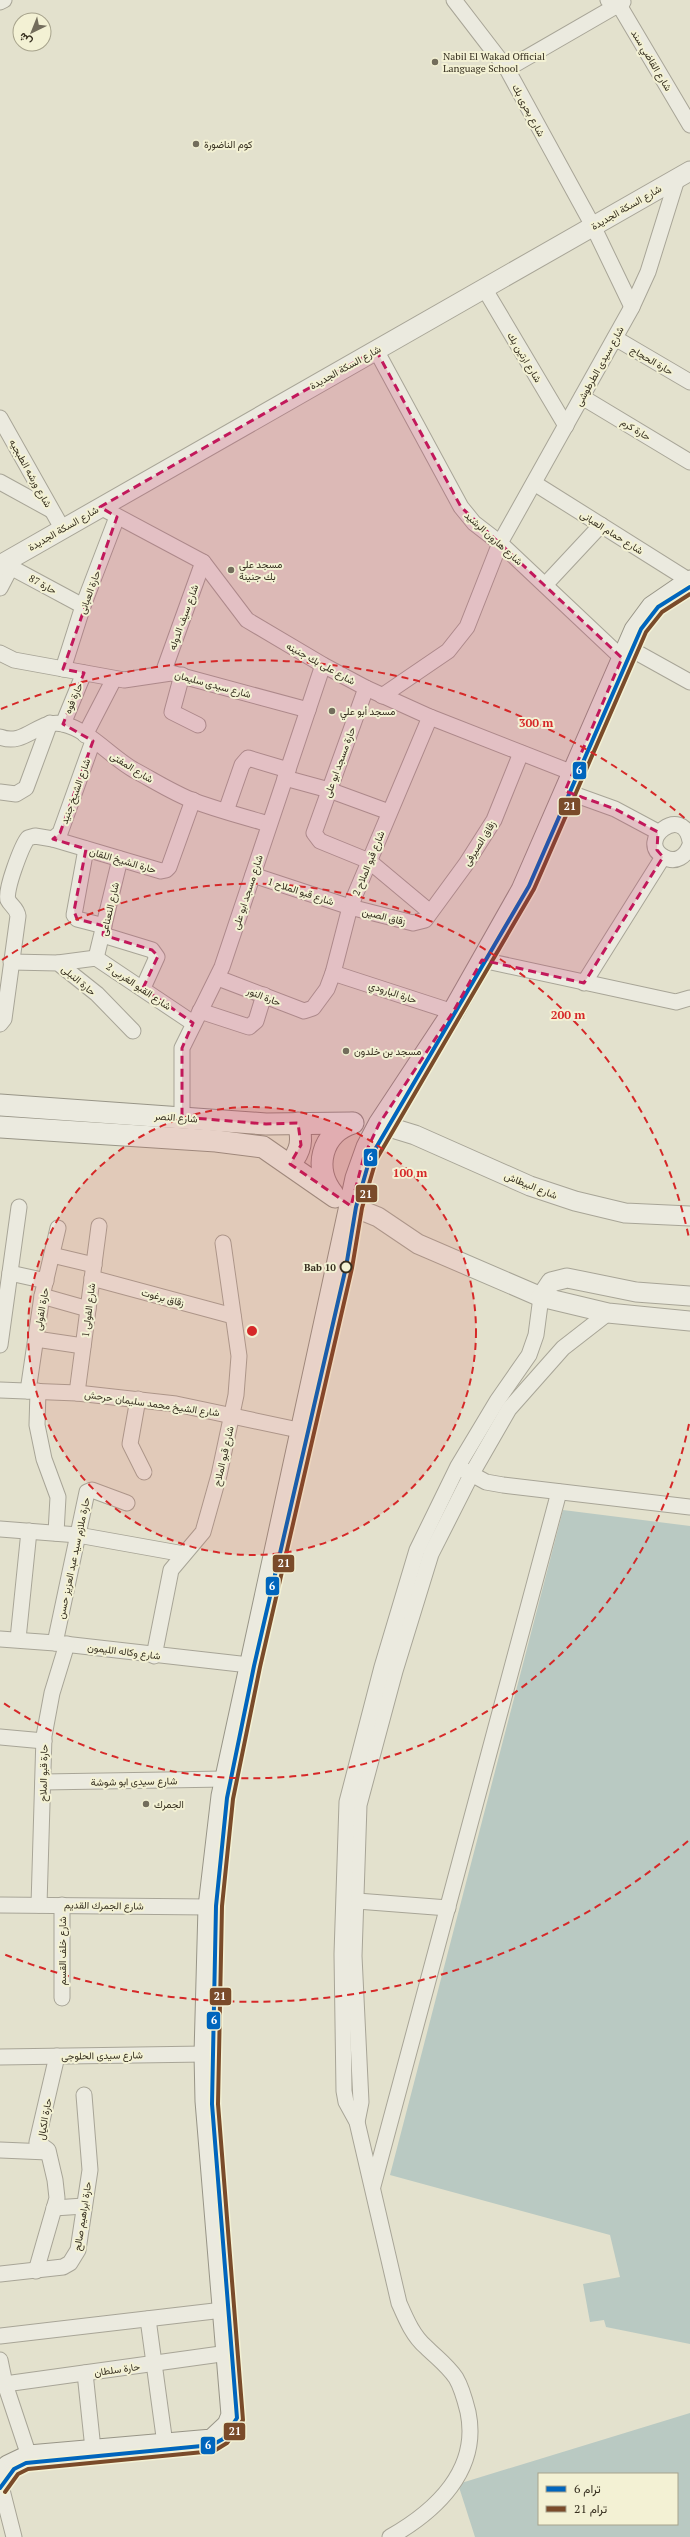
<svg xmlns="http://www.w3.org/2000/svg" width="690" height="2537" viewBox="0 0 690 2537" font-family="'PT Serif',Vazirmatn,serif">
<rect width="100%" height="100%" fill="#e3e1cd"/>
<!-- water -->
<g fill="#b9c9c2" fill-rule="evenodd">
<polygon points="563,1510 690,1526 690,2344 606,2327 604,2320 590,2322 583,2284 620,2277 610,2235 390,2175"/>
<path d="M690,2413V2537H475L458,2484ZM539,2474H677V2524H539Z"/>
</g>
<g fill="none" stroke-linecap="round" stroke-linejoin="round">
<!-- minor casing -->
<g stroke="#a8a597" stroke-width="17">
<g id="minor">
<polyline points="454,0 507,69 593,226 632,307"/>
<polyline points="608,0 622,10 690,125"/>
<polyline points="0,2 4,0"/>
<polyline points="507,69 623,2"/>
<polyline points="484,288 566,426"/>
<polyline points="615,338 690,382"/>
<polyline points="376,350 461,507 474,523 500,543 622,658"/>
<polyline points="582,397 690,462"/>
<polyline points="0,418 62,528"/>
<polyline points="0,482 51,510"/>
<polyline points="534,483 690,581"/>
<polyline points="100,507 203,562 247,620 323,665 366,688 430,717 573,773"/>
<polyline points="3,563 83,606"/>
<polyline points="545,585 601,525"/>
<polyline points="0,588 11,567"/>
<polyline points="627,647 690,682"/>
<polyline points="0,653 14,660 124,680 171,673 308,710"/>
<polyline points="63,669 83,606 117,517"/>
<polyline points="163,673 203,562"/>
<polyline points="182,675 172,712 198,725"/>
<polyline points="366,688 314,833 320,841 369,861 430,912"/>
<polyline points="382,696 448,651 467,627 500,543 632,307 648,272 677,179"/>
<polyline points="63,724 84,673"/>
<polyline points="85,735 114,679"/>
<path d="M0,737C25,747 39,718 63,724C89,730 111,757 134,770C153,780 173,793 194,801C218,810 244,817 269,824"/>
<polyline points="285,778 329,790 389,812"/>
<polyline points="565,791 615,809 658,832"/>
<polyline points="0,792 16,794 26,788 50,723"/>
<polyline points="226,811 242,765 248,758 288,770"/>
<polyline points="53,839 161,871 166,870 169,867 193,800"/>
<path d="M690,841C683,803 635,841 664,857C676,864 686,856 690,845"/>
<polyline points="86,849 74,915 77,919 104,926"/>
<polyline points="253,875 350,907 413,923 425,920 466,864 494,820 521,753"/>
<polyline points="103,935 152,950 157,957 143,988"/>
<polyline points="96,958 120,859"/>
<polyline points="482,960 676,1002 690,998"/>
<polyline points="11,962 58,963 97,994 133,1031"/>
<polyline points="58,963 96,958 193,1023"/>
<polyline points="333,973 453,1012"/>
<polyline points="218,978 304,1011 313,1008 327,989 333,973 350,907 430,717"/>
<polyline points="584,983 663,857"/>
<polyline points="200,1011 249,1027 256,1021 264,995"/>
<path d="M0,1024L4,1019L18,916C17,908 11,906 8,900C4,892 22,845 28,838L35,836L53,839L60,833L93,741"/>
<polyline points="182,1117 182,1048 222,967 323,665"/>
<polyline points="52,1255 94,1265"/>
<polyline points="10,1273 46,1281"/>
<polyline points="92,1278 233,1316"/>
<polyline points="42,1296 88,1309"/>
<polyline points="36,1339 83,1346"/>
<polyline points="0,1345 19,1207"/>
<polyline points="0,1390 77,1393 176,1404 303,1431"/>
<polyline points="28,1391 42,1296 58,1228"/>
<polyline points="38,1391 37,1425 44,1459 58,1497 56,1533"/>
<polyline points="77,1393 99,1226"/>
<polyline points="138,1399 130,1444 144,1472"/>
<polyline points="464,1470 486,1482 503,1485 690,1507"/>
<polyline points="0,1529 78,1535 184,1554"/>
<polyline points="0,1639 55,1643 249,1665"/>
<polyline points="18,1639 29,1531"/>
<polyline points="55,1643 87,1492 92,1490 127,1503"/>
<polyline points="154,1656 171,1570 203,1532 219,1475 236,1395 239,1356 223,1243"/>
<polyline points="0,1737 44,1741"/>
<polyline points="43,1782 225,1779"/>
<polyline points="357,1901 448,1908"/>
<polyline points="0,1905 209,1907"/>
<polyline points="39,1905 44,1736 52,1693 67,1644"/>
<polyline points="62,1998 62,1905"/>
<polyline points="0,2057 205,2054"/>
<polyline points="357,2122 361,2102 354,1956 359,1805 395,1671 431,1554 471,1475 509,1409 563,1348 608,1313"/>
<polyline points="0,2150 48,2152"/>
<polyline points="373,2186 559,1492"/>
<polyline points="54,2208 84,2206"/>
<polyline points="36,2271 57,2198 55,2180 48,2150 37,2142 57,2056"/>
<polyline points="0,2274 63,2267 70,2263 78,2250 90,2170 84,2095"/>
<polyline points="148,2319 165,2444"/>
<polyline points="0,2336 223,2310"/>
<polyline points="0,2360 5,2384 29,2456"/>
<polyline points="85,2373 93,2449"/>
<polyline points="5,2384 228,2353"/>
<polyline points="0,2482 14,2537"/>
<path d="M390,2537C436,2511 480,2470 468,2412C465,2400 462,2388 456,2378C447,2365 437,2358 426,2347C413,2336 406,2319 399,2303L357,2122L346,2102L344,2091L342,1954L347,1802L382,1667L417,1550L458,1466L497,1401L529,1355L536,1335L541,1297"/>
</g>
</g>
<!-- tertiary casing -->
<g stroke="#a8a597" stroke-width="21">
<g id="tertiary">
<polyline points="0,565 690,171"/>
<polyline points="379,1124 415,1135 530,1186 575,1201 625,1213 690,1216"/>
<polyline points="351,1206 378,1217 418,1244 541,1297 608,1313 690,1321"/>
<polyline points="541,1297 551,1282 567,1278 636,1292 690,1296"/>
</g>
</g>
<!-- secondary casing -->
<g stroke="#989587" stroke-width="23">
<g id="secondary">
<polyline points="0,1105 266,1124 351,1123"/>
<polyline points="0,1127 216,1141 263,1147 335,1197"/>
<path d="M290,1164C301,1151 303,1140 298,1123"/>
<path d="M333,1194C313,1169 321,1133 353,1123"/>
<polyline points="0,2474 8,2466 29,2456 212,2440 228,2425 232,2415 206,2101 205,2054 209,1907 222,1796 356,1178 367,1147 379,1124 453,1012 522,890 635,630 652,607 690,581"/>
</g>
</g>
<!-- minor -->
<use href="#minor" stroke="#ebeadf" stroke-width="15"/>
<!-- tertiary -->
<use href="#tertiary" stroke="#ebeadf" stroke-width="19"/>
<!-- secondary -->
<use href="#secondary" stroke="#ebeadf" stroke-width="21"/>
<!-- tram-1 casing -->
<g stroke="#f3f1d4" stroke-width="7">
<polyline id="tram-1" points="0,2488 14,2469 26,2463 212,2445 223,2439 237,2418 212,2104 216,1906 227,1798 254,1666 346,1267 356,1207 370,1158 529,886 641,629 658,607 690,587"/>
</g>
<!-- tram-2 casing -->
<g stroke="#f3f1d4" stroke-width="7">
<polyline id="tram-2" points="5,2492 18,2474 28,2469 214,2451 227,2443 243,2420 218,2104 222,1906 233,1799 260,1667 352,1268 362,1208 376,1160 534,889 646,632 662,612 690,594"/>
</g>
<!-- tram-1 -->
<use href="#tram-1" stroke="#0065bd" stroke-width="4"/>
<!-- tram-2 -->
<use href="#tram-2" stroke="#7a4b2a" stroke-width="4"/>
</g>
<!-- marked area -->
<path fill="#c2185b" fill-opacity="0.2" stroke="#c2185b" stroke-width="3" stroke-dasharray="8 5" stroke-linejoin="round" d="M376,350L461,507L622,658L565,791L615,809L658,832L657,850L663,857L584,983L482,960L453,1012L379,1124L364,1156L351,1206L290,1164L301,1145L298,1123L266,1124L182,1117V1048L193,1023L143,988L158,956L152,950L103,935L104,926L77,919L74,911L86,849L53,839L60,833L93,741L63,724L84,673L63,669L117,517L100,507Z"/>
<!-- distance rings -->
<circle cx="252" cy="1331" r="224" fill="#d62828" fill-opacity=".12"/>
<g fill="none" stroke="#d62828" stroke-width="2" stroke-dasharray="7 5">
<circle cx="252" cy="1331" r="224"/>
<path d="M689 1424A447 447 0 0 1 2 1702M2 960A447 447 0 0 1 689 1238"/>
<path d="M688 1841A671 671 0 0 1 1 1953M1 709A671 671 0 0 1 688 821"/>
</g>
<!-- markers -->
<g fill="#736d5c" stroke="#f3f1d4" stroke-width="1.5">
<circle cx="435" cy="62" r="4"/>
<circle cx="196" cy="144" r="4"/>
<circle cx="231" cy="570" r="4"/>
<circle cx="332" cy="711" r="4"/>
<circle cx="346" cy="1051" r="4"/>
<circle cx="146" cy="1804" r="4"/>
</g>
<circle fill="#f3f1d4" stroke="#362f1f" stroke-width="2" cx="346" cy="1267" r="5.5"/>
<g text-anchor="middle" stroke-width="4" stroke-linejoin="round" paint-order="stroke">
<!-- poi labels -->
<g font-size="10" fill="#362f1f" stroke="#f3f1d4" text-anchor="start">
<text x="443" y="60">Nabil El Wakad Official<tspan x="443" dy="12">Language School</tspan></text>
<text x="204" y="148">كوم الناضورة</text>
<text x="239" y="568">مسجد على<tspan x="239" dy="12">بك جنينة</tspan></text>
<text x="340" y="715">مسجد أبو علي</text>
<text x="354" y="1055">مسجد بن خلدون</text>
<text x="154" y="1808">الجمرك</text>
</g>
<!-- street labels -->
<g font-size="10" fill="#362f1f" stroke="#f3f1d4">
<text transform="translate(652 60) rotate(59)" y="4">شارع القاضي سند</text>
<text transform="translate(529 110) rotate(62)" y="4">شارع بحرى بك</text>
<text transform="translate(626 207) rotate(-30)" y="4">شارع السكة الجديدة</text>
<text transform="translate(525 357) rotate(59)" y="4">شارع ارتين بك</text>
<text transform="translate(652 360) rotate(30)" y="4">حارة الحجاج</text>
<text transform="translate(599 366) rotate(-61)" y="4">شارع سيدى الطرطوشى</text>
<text transform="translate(345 367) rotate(-29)" y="4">شارع السكة الجديدة</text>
<text transform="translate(636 429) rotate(31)" y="4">حارة كرم</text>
<text transform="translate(31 473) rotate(61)" y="4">شارع ورشه الطبجيه</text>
<text transform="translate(63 528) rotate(-30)" y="4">شارع السكة الجديدة</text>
<text transform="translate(612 532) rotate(32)" y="4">شارع حمام العبانى</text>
<text transform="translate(494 538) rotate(42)" y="4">شارع هارون الرشيد</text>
<text transform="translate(43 584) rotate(28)" y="4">حارة 87</text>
<text transform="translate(89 592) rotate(-70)" y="4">حارة العبانى</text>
<text transform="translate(183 617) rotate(-70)" y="4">شارع سيف الدوله</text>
<text transform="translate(321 663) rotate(29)" y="4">شارع على بك جنينه</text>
<text transform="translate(213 684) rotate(15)" y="4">شارع سيدى سليمان</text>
<text transform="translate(73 698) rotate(-67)" y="4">حارة فوه</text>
<text transform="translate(339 762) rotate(-70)" y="4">حارة مسجد ابو على</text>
<text transform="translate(132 767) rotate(32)" y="4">شارع المفتى</text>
<text transform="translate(75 791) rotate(-70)" y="4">شارع الشيخ جنيد</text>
<text transform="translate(479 843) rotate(-58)" y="4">زقاق الصيرفى</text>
<text transform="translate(123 860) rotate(16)" y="4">حارة الشيخ اللقان</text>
<text transform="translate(368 863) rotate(-68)" y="4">شارع قبو الملاح 2</text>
<text transform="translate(301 891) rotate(18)" y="4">شارع قبو الملاح 1</text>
<text transform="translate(247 892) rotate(-72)" y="4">شارع مسجد ابو على</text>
<text transform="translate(109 909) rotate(-77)" y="4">شارع النعناعى</text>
<text transform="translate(384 916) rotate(14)" y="4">زقاق الصين</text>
<text transform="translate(79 980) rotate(40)" y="4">حارة النبلى</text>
<text transform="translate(139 986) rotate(34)" y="4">شارع القبو الغربى 2</text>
<text transform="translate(393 992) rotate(18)" y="4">حارة البارودي</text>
<text transform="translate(264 996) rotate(21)" y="4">حارة النور</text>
<text transform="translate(176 1117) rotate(4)" y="4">شارع النصر</text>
<text transform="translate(531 1185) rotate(22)" y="4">شارع البيطاش</text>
<text transform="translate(163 1297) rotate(15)" y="4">زقاق برغوت</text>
<text transform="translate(41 1309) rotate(-80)" y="4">حارة الفولى</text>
<text transform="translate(88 1310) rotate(-83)" y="4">شارع الفولى 1</text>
<text transform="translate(152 1403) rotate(8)" y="4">شارع الشيخ محمد سليمان حرحش</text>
<text transform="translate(223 1456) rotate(-77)" y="4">شارع قبو الملاح</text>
<text transform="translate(73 1558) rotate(-78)" y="4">حارة ملازم سيد عبد العزيز حسن</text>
<text transform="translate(124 1651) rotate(7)" y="4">شارع وكاله الليمون</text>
<text transform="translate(43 1773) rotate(-89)" y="4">حارة قبو الملاح</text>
<text transform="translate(134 1781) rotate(-1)" y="4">شارع سيدى ابو شوشة</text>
<text transform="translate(104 1905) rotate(1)" y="4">شارع الجمرك القديم</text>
<text transform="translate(62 1951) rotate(-90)" y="4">شارع خلف القسم</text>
<text transform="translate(102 2055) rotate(-1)" y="4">شارع سيدى الحلوجى</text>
<text transform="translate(44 2119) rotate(-80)" y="4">حارة الكيال</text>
<text transform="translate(82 2216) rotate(-81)" y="4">حارة ابراهيم صالح</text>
<text transform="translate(117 2369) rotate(-8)" y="4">حارة سلطان</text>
</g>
<!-- stop labels -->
<g font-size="10" font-weight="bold" fill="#362f1f" stroke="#f3f1d4" text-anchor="end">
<text x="336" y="1271">Bab 10</text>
</g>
</g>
<circle cx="252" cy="1331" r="6" fill="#d62828" stroke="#f3f1d4" stroke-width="2"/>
<g font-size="12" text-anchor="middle" font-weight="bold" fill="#d62828" stroke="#f3f1d4" stroke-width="4" stroke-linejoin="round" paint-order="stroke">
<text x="536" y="727">300 m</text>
<text x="568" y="1019">200 m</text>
<text x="410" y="1177">100 m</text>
</g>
<g stroke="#f3f1d4" stroke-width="1.5">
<rect x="572" y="761" width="15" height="19" rx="4" fill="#0065bd"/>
<rect x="558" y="797" width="23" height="19" rx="4" fill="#7a4b2a"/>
<rect x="363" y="1148" width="15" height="19" rx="4" fill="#0065bd"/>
<rect x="355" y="1184" width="23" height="19" rx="4" fill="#7a4b2a"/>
<rect x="272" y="1554" width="23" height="19" rx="4" fill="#7a4b2a"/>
<rect x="265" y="1576" width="15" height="20" rx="4" fill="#0065bd"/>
<rect x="209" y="1987" width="23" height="19" rx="4" fill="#7a4b2a"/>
<rect x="206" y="2011" width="15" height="19" rx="4" fill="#0065bd"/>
<rect x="223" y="2422" width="23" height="19" rx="4" fill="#7a4b2a"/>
<rect x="200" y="2436" width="16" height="19" rx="4" fill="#0065bd"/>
</g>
<g font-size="11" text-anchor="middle" font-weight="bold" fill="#fff">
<text x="579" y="774">6</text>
<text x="570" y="810">21</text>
<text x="370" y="1161">6</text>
<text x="366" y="1198">21</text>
<text x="284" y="1567">21</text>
<text x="272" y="1590">6</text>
<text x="220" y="2000">21</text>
<text x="214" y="2024">6</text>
<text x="235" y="2435">21</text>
<text x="208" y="2449">6</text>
</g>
<!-- legend -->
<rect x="538" y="2473" width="140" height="52" fill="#f3f1d4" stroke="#a7a38c"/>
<rect x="546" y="2486" width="20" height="6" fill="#0065bd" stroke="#a7a38c"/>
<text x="574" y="2493" font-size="12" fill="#362f1f">ترام 6</text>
<rect x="546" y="2506" width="20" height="6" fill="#7a4b2a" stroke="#a7a38c"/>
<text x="574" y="2513" font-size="12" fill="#362f1f">ترام 21</text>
<!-- north arrow -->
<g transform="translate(32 32) rotate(223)"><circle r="19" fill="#f3f1d4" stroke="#a7a38c"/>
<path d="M0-3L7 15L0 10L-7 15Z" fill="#736d5c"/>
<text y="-6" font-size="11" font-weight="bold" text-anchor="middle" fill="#362f1f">ش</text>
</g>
</svg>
